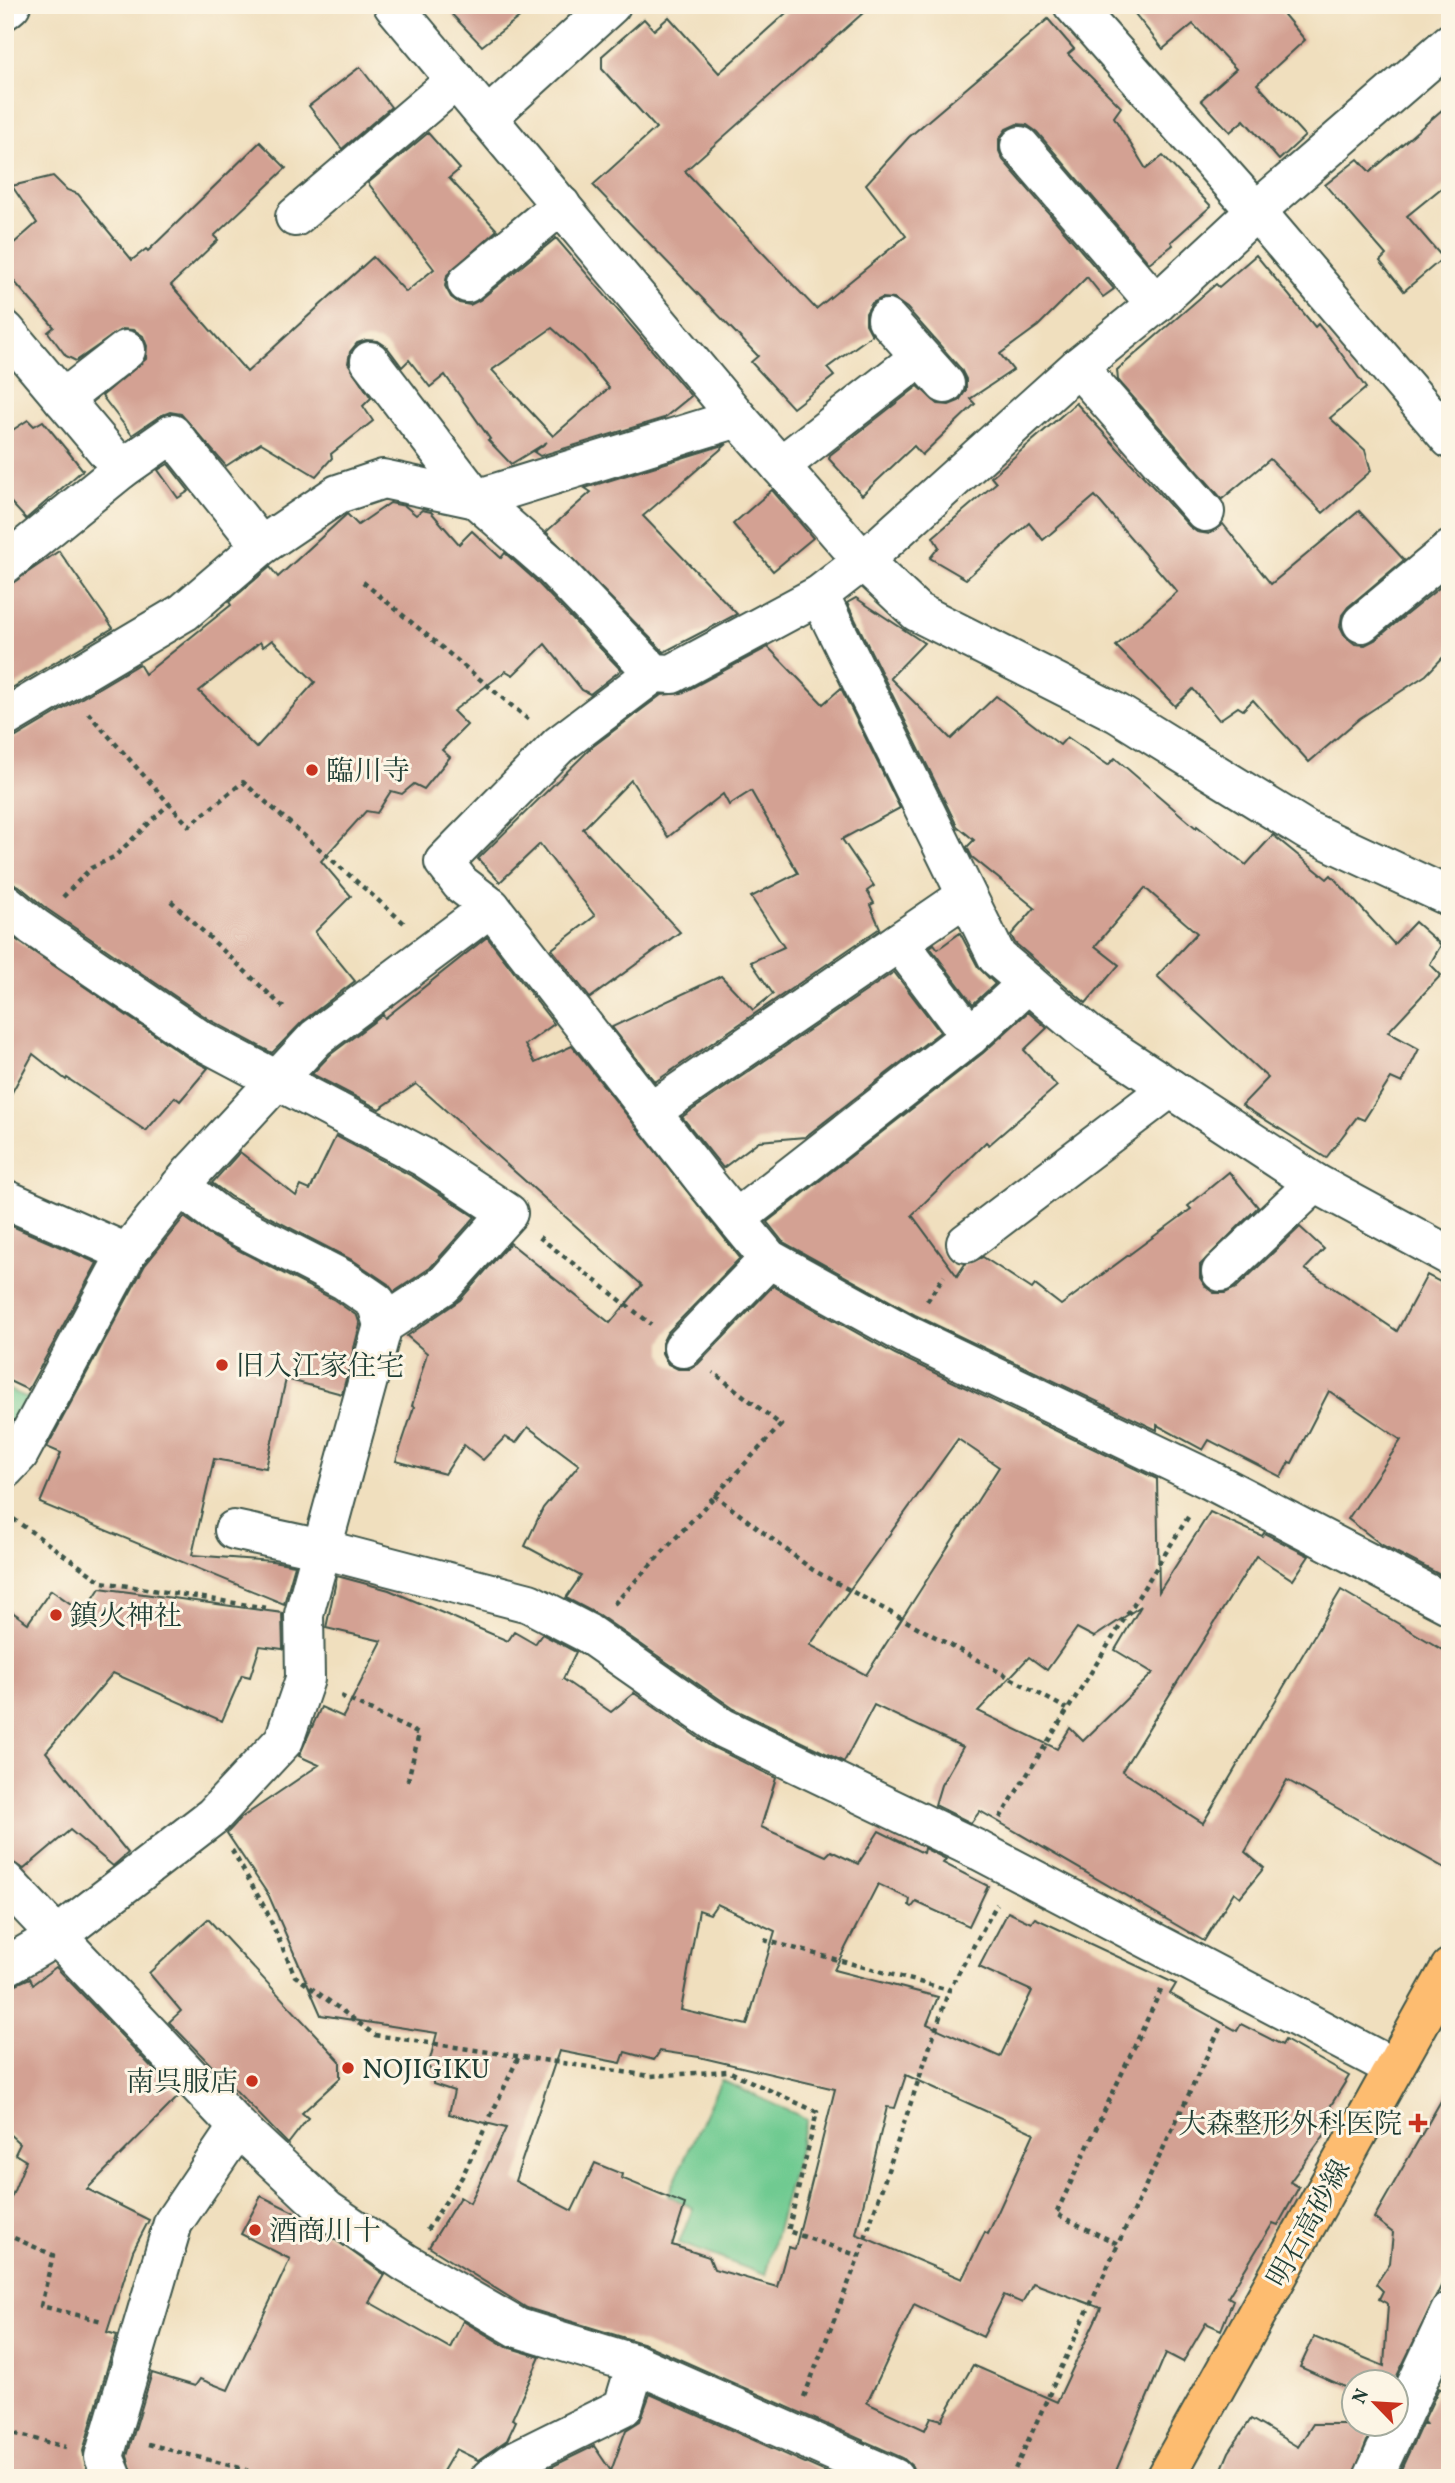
<svg xmlns="http://www.w3.org/2000/svg" width="1455" height="2483" viewBox="0 0 1455 2483" font-family="Vollkorn,'Noto Serif JP',serif">
<rect width="100%" height="100%" fill="#fcf5e5"/>
<filter id="ink" filterUnits="userSpaceOnUse"><feTurbulence type="fractalNoise" baseFrequency=".0143" numOctaves="2"/><feDisplacementMap in="SourceGraphic" scale="14" xChannelSelector="R" yChannelSelector="G"/><feConvolveMatrix kernelMatrix="1 2 1 2 8 2 1 2 1" color-interpolation-filters="sRGB"/></filter>
<filter id="wash" filterUnits="userSpaceOnUse"><feTurbulence type="fractalNoise" baseFrequency=".00686" numOctaves="4" result="noise"/><feDisplacementMap in="SourceGraphic" scale="28" xChannelSelector="R" yChannelSelector="G"/><feGaussianBlur stdDeviation="1.57" result="paint"/><feColorMatrix in="noise" values="0 0 0 0 0 0 0 0 0 0 0 0 0 0 0 0 0 1.4 0 .05"/><feComposite in="paint" operator="in"/></filter>
<g filter="url(#wash)">
<rect width="100%" height="100%" fill="#f0dfbe"/>
<!-- green -->
<g fill="#70ca91" stroke="#488462" stroke-width="2">
<polygon points="5,1388 32,1400 5,1455"/>
<polygon points="721,2080 807,2119 765,2275 679,2243 693,2208 668,2195"/>
</g>
<g id="blocks">
<!-- building -->
<g fill="#d3a193" fill-rule="evenodd">
<polygon points="443,5 535,5 482,46"/>
<polygon points="795,5 872,5 685,171 816,309 906,236 866,184 909,137 1048,19 1074,49 1068,54 1121,107 1114,117 1146,169 1163,156 1211,206 1171,242 1173,245 1149,263 1037,132 1027,125 1017,124 1006,129 999,139 999,151 1003,160 1114,289 1103,297 1087,277 1038,326 1000,354 1013,370 970,399 975,404 922,455 914,446 862,495 829,459 830,455 918,386 938,404 949,405 959,401 966,390 966,379 961,369 907,308 894,299 882,298 872,303 866,313 866,324 872,335 827,368 834,376 793,408 751,362 758,356 593,185 656,128 602,69 602,56 644,19 654,30 669,17 719,73"/>
<polygon points="1128,5 1276,5 1305,40 1257,84 1305,136 1279,160 1244,120 1230,132 1201,100 1236,69 1193,24 1163,49"/>
<polygon points="360,67 391,107 342,149 309,106"/>
<polygon points="1450,103 1450,181 1407,216 1443,258 1404,291 1380,261 1386,255 1325,185 1358,159 1370,172"/>
<path d="M428,133L460,169L449,178L497,230L447,275L445,286L451,297L459,303L470,305L480,300L556,238L691,396L664,418L540,456L534,452L547,442L511,464L488,440L490,439L445,375L430,387L409,360L402,367L387,347L378,341L366,340L357,343L350,352L348,363L371,398L363,406L373,421L331,454L332,458L316,476L261,443L226,466L181,414L170,412L160,416L132,435L102,396L146,359L147,346L143,336L134,330L122,329L76,361L66,356L48,332L54,327L5,271V251L37,223L12,186L53,176L67,190L78,194L132,260L146,249L148,251L260,142L286,168L214,236L218,240L171,285L247,372L373,257L406,292L434,269L368,183ZM552,328L582,355L609,388L553,436L492,370Z"/>
<polygon points="1256,255 1315,327 1318,324 1332,341 1366,388 1330,418 1365,450 1371,471 1323,513 1270,459 1222,499 1118,380 1117,370 1216,284 1219,287"/>
<polygon points="1076,403 1189,526 1197,532 1209,534 1223,524 1271,584 1359,511 1404,560 1348,607 1342,615 1340,626 1345,636 1355,644 1365,645 1375,640 1450,579 1450,650 1426,675 1360,718 1309,762 1253,700 1243,710 1238,707 1219,720 1193,689 1175,706 1116,646 1177,592 1095,496 1043,540 1029,523 966,579 930,558 939,547 933,537 996,483 991,477"/>
<polygon points="28,420 34,426 43,421 83,470 26,519 5,496 5,435"/>
<polygon points="727,444 643,516 737,614 664,652 546,532 591,492 585,488"/>
<polygon points="168,464 189,491 178,498 158,470"/>
<polygon points="772,490 813,538 773,571 733,524"/>
<path d="M390,503L405,506L416,515L422,510L431,512L459,544L472,531L501,558L505,553L534,579L621,670L590,694L582,690L545,644L513,675L506,671L453,711L467,725L442,750L450,757L424,789L414,784L402,794L391,791L377,813L366,811L321,861L351,896L315,932L355,981L303,1021L272,1053L210,1020L47,909L19,886L5,882V740L16,737L139,664L145,674L231,605L229,602L270,567L278,577L347,514L358,525ZM272,640L315,682L256,748L199,691L260,642L263,647Z"/>
<polygon points="59,551 113,628 5,692 5,588"/>
<polygon points="856,598 924,643 890,678 951,739 996,696 1060,745 1067,737 1108,765 1115,758 1196,828 1197,826 1246,865 1273,835 1327,879 1331,875 1394,944 1415,922 1441,945 1430,964 1441,975 1388,1032 1419,1049 1402,1083 1391,1078 1364,1120 1357,1117 1326,1158 1242,1105 1268,1078 1157,976 1197,933 1145,888 1095,946 1119,965 1086,1003 1015,943 1011,935 1035,908 972,857 967,847 974,840 957,826 847,603"/>
<polygon points="768,647 823,704 841,688 900,808 842,839 874,886 867,891 874,903 870,905 880,928 655,1082 612,1027 721,976 753,1010 773,994 751,962 784,947 751,897 798,873 751,791 729,805 723,794 668,837 631,780 583,829 680,932 590,998 552,949 595,916 540,844 500,882 478,859 592,747 661,695 682,693"/>
<polygon points="5,932 187,1057 208,1068 180,1101 175,1097 146,1131 67,1078 66,1080 33,1054 5,1105"/>
<polygon points="960,933 978,967 995,984 973,1004 930,947 934,944 938,949"/>
<path d="M487,937L554,1024L525,1045L535,1063L572,1046L740,1258L667,1333L662,1343V1353L668,1364L678,1369H690L698,1364L773,1286L895,1354L1157,1479L1159,1592L1210,1512L1262,1536L1264,1533L1309,1556L1293,1580L1256,1556L1122,1771L1203,1823L1341,1590L1450,1654V1871L1287,1780L1245,1852L1264,1868L1240,1897L1234,1892L1204,1941L980,1811L971,1823L935,1805L941,1785L963,1747L874,1705L844,1762L734,1709L599,1615L566,1598L581,1576L525,1546L543,1508L579,1465L528,1427L516,1443L505,1437L483,1460L464,1445L445,1474L396,1461L414,1407L412,1406L427,1353L407,1336L460,1300L510,1243L610,1323L642,1285L416,1084L379,1109L312,1074L331,1054L383,1015L385,1018ZM958,1439L999,1467L866,1675L810,1645ZM1141,1606L1115,1650L1153,1673L1083,1741L1070,1728L1057,1749L978,1711L1029,1657L1047,1670L1077,1628L1094,1637Z"/>
<polygon points="894,972 940,1032 805,1137 759,1141 723,1168 682,1117"/>
<polygon points="1028,1012 1047,1028 1024,1050 1057,1086 989,1145 986,1142 912,1215 957,1276 965,1264 983,1257 1032,1289 1035,1285 1061,1305 1191,1209 1188,1206 1229,1172 1258,1207 1200,1265 1200,1278 1206,1287 1214,1293 1225,1293 1236,1288 1300,1227 1324,1249 1305,1269 1397,1331 1427,1275 1450,1287 1450,1580 1382,1545 1348,1519 1401,1440 1329,1391 1292,1463 1289,1462 1281,1477 1209,1440 1203,1450 1157,1425 1157,1430 915,1315 783,1242 767,1222 983,1053"/>
<polygon points="336,1136 412,1176 475,1217 430,1268 394,1292 388,1284 354,1261 231,1197 212,1183 240,1152 296,1196 301,1186 310,1190"/>
<polygon points="184,1217 209,1235 333,1299 357,1316 360,1325 342,1394 286,1379 266,1468 214,1459 192,1555 272,1561 295,1565 284,1604 40,1503 61,1453 47,1447 145,1265"/>
<polygon points="5,1223 97,1263 28,1390 5,1379"/>
<path d="M337,1576L389,1590L508,1641L514,1632L535,1644L542,1634L576,1652L563,1679L611,1712L634,1693L710,1746L776,1778L761,1827L826,1856L831,1851L858,1864L879,1831L923,1853L924,1848L946,1859L943,1863L988,1886L969,1926L916,1902L912,1907L909,1905L910,1899L878,1884L834,1970L938,1997L927,2024L1000,2057L1032,1991L979,1967L1008,1912L1031,1923L1035,1918L1176,1984L1170,1994L1237,2031L1241,2024L1282,2045L1285,2040L1349,2076L1328,2110L1336,2119L1290,2182L1299,2187L1278,2225L1273,2223L1228,2297L1233,2300L1221,2330L1206,2323L1183,2362L1166,2353L1113,2478H916L912,2466L903,2458L645,2344L527,2308L429,2247L460,2197L470,2203L506,2128L449,2114L454,2091L433,2084V2072L428,2067L437,2033L321,2015L269,1896L227,1833L241,1818L319,1765L299,1756L321,1707L343,1717L382,1641L326,1628ZM717,1904L775,1931L747,2025L681,2010L699,1910L710,1914ZM559,2051L621,2063L625,2052L654,2060L660,2051L699,2057L835,2089L795,2249L788,2247L777,2287L714,2269L709,2257L672,2245L685,2204L621,2178L622,2174L595,2163L572,2211L515,2181ZM906,2075L1034,2133L988,2234L985,2232L962,2279L856,2234L887,2107L895,2108ZM1033,2283L1101,2308L1057,2402L973,2365L942,2420L931,2417L925,2430L867,2403L914,2304L983,2337L1004,2295L1022,2303Z"/>
<polygon points="100,1588 282,1613 283,1649 260,1646 250,1677 242,1675 222,1721 113,1673 46,1752 128,1853 113,1866 70,1830 24,1869 5,1860 5,1607 28,1623 51,1590 84,1613"/>
<polygon points="208,1919 340,2061 340,2078 302,2113 308,2118 288,2144 169,2022 181,2011 149,1973"/>
<polygon points="56,1967 179,2096 87,2189 149,2220 133,2251 107,2332 117,2335 83,2451 89,2478 5,2478 5,2213 26,2161 15,2154 20,2144 5,2130 5,1989 30,1978 33,1984"/>
<polygon points="1450,2085 1450,2268 1394,2382 1354,2382 1354,2391 1300,2367 1314,2337 1384,2366 1388,2304 1379,2299 1383,2291 1376,2284 1390,2263 1393,2233 1374,2218"/>
<polygon points="261,2196 302,2216 385,2275 369,2302 450,2348 463,2321 507,2347 540,2357 512,2419 516,2421 507,2440 478,2460 456,2449 439,2478 134,2478 127,2456 152,2373 195,2386 200,2379 228,2390 290,2259 241,2234"/>
<polygon points="1439,2388 1450,2395 1450,2478 1397,2478 1422,2424 1427,2424 1423,2422"/>
<polygon points="650,2394 839,2478 529,2478 594,2446 611,2471 626,2430 640,2421"/>
<polygon points="1251,2419 1298,2447 1313,2424 1374,2424 1352,2478 1218,2478 1229,2452"/>
</g>
</g>
</g>
<g filter="url(#ink)">
<use href="#blocks" fill-opacity="0" stroke="#3e5549" stroke-width="2"/>
<g fill="none" stroke-linecap="round" stroke-linejoin="round">
<!-- minor casing -->
<g stroke="#3e5549" stroke-width="42">
<g id="minor">
<polyline points="1073,5 1256,211 1450,439"/>
<polyline points="5,10 11,5"/>
<polyline points="1450,43 1256,211 1156,304 1078,367 863,561 917,612 1117,713 1308,831 1450,897"/>
<polyline points="487,118 611,5"/>
<polyline points="1020,146 1156,304"/>
<polyline points="295,217 456,80"/>
<polyline points="467,283 561,205"/>
<polyline points="887,319 945,384"/>
<polyline points="5,330 122,469 172,434 261,546"/>
<polyline points="370,361 476,499 738,418"/>
<polyline points="1078,367 1205,512"/>
<polyline points="63,399 126,350"/>
<polyline points="780,466 920,357"/>
<polyline points="5,564 122,469"/>
<polyline points="819,595 997,957 1088,1034 1170,1088 1315,1183 1450,1256"/>
<polyline points="1362,623 1450,550"/>
<polyline points="5,718 184,612 261,546 338,494 383,479 476,499 549,563 654,673 672,674 819,595 863,561 738,418 393,5"/>
<polyline points="5,903 34,927 199,1039 423,1157 508,1213 444,1285 383,1325 304,1614 305,1679 284,1740 213,1816 57,1936 5,1967"/>
<polyline points="491,907 708,1185 769,1259 905,1334 1210,1480 1450,1605"/>
<polyline points="899,942 970,1036"/>
<polyline points="652,1111 966,896"/>
<polyline points="180,1186 219,1216 344,1280 376,1302 383,1325"/>
<polyline points="5,1199 127,1253"/>
<polyline points="736,1219 970,1036 1028,983"/>
<polyline points="966,1243 1170,1088"/>
<polyline points="1221,1272 1315,1183"/>
<polyline points="683,1348 769,1259"/>
<polyline points="5,1469 19,1454 127,1253 190,1174 316,1038 491,907 461,884 444,862 559,745 654,673"/>
<polyline points="234,1530 322,1549 529,1603 587,1633 723,1728 980,1851 1394,2068"/>
<polyline points="5,1881 238,2127 327,2210 406,2263 518,2328 636,2364 894,2478"/>
<polyline points="113,2478 104,2457 173,2223 238,2127"/>
<polyline points="490,2478 512,2462 623,2407 636,2364"/>
<polyline points="1373,2478 1450,2312"/>
</g>
</g>
<!-- major casing -->
<g stroke="#3e5549" stroke-width="42">
<polyline id="major" points="1165,2478 1450,1968"/>
</g>
<!-- path -->
<g stroke="#3e5549" stroke-width="4.5" stroke-dasharray="5 5" stroke-linecap="butt">
<polyline points="363,582 529,720"/>
<polyline points="88,713 189,826 243,782 404,923"/>
<polyline points="63,897 91,868 114,857 169,804"/>
<polyline points="171,901 287,1011"/>
<polyline points="539,1237 651,1324"/>
<polyline points="927,1301 944,1276"/>
<polyline points="714,1495 813,1570 1067,1709"/>
<polyline points="5,1513 102,1582 267,1608"/>
<polyline points="614,1604 781,1425 713,1372"/>
<polyline points="341,1696 419,1734 407,1784"/>
<polyline points="1000,1818 1190,1514"/>
<polyline points="232,1850 266,1910 295,1976 375,2035 650,2076 728,2071 817,2112 788,2231 859,2256"/>
<polyline points="764,1940 949,1990"/>
<polyline points="1161,1990 1056,2214 1118,2244 1223,2022"/>
<polyline points="427,2230 462,2177 518,2058"/>
<polyline points="5,2234 53,2255 41,2306 102,2321"/>
<polyline points="804,2397 859,2256 949,1990 997,1904"/>
<polyline points="5,2431 66,2447"/>
<polyline points="148,2444 240,2468 260,2478"/>
<polyline points="1011,2478 1118,2244"/>
</g>
<!-- minor -->
<use href="#minor" stroke="#fff" stroke-width="38"/>
<!-- major -->
<use href="#major" stroke="#fdbc6f" stroke-width="38"/>
</g>
</g>
<!-- markers -->
<g fill="#c8321e" stroke="#fcf5e5" stroke-width="2.5">
<circle cx="312" cy="770" r="7"/>
<circle cx="222" cy="1365" r="7"/>
<circle cx="56" cy="1615" r="7"/>
<circle cx="348" cy="2068" r="7"/>
<circle cx="252" cy="2081" r="7"/>
<path d="M1414.5 2112.5h7v7h7v7h-7v7h-7v-7h-7v-7h7z"/>
<circle cx="255" cy="2230" r="7"/>
</g>
<g text-anchor="middle" stroke-width="6" stroke-linejoin="round" paint-order="stroke">
<!-- poi labels -->
<g font-size="28" fill="#1f3d34" stroke="#fcf5e5" text-anchor="start">
<text x="326" y="780">臨川寺</text>
<text x="236" y="1375">旧入江家住宅</text>
<text x="70" y="1625">鎮火神社</text>
<text x="362" y="2078">NOJIGIKU</text>
<text x="238" y="2091" text-anchor="end">南呉服店</text>
<text x="1402" y="2133" text-anchor="end">大森整形外科医院</text>
<text x="269" y="2240">酒商川十</text>
</g>
<!-- street labels -->
<g font-size="28" fill="#1f3d34" stroke="#fcf5e5">
<text transform="translate(1308 2223) rotate(-61)" y="10">明石高砂線</text>
</g>
</g>
<!-- margin -->
<rect width="1455" height="2483" fill="none" stroke="#fcf5e5" stroke-width="28"/>
<!-- north arrow -->
<g transform="translate(1375 2403) rotate(295)"><circle r="33" fill="#fcf5e5" stroke="#a4ab9e" stroke-width="2"/>
<path d="M0-5L12 26L0 18L-12 26Z" fill="#c8321e"/>
<text y="-10" font-size="19" font-weight="bold" text-anchor="middle" fill="#1f3d34">N</text>
</g>
</svg>
